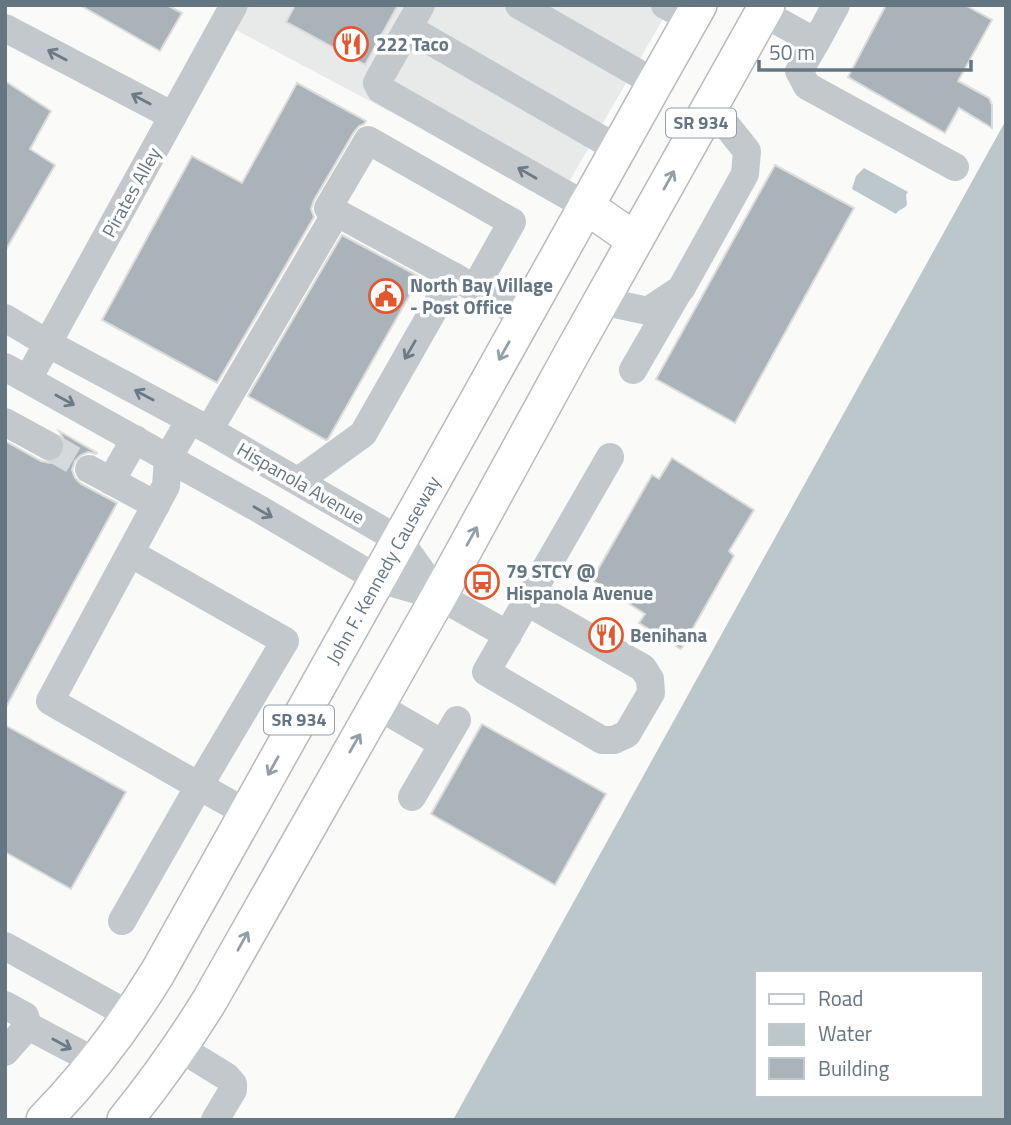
<svg xmlns="http://www.w3.org/2000/svg" width="1011" height="1125" viewBox="0 0 1011 1125" font-family="'Titillium Web',sans-serif">
<rect width="100%" height="100%" fill="#fafaf8"/>
<!-- built -->
<polygon fill="#e8e9e9" points="250,5 671,5 558,201 236,30"/>
<!-- water -->
<g fill="#bbc7cb" fill-rule="evenodd">
<path d="M1006,120V1120H453ZM757,973H981V1095H757Z"/>
<path d="M864,168L908,192L906,195L907,205C904,209 899,209 896,214L852,189L856,176Z"/>
</g>
<!-- building -->
<g fill="#aab3b9" stroke="#dcdcda" stroke-width="2">
<polygon points="80,5 167,5 182,13 160,51"/>
<polygon points="295,5 398,5 365,65 286,22"/>
<polygon points="886,5 965,5 992,20 958,81 989,98 992,105 992,128 959,108 945,133 848,77"/>
<polygon points="5,81 51,111 30,149 55,165 5,251"/>
<polygon points="297,83 366,121 364,124 359,126 354,132 314,200 311,209 314,217 217,383 102,320 192,156 242,183"/>
<polygon points="775,165 854,208 735,423 656,379"/>
<polygon points="342,235 420,277 328,439 326,440 248,396"/>
<polygon points="59,431 97,453 96,454 88,452 81,455 75,461 72,470 75,478 81,484 117,503 5,709 5,441 41,461 50,463 58,460 64,453 66,445 63,438"/>
<polygon points="672,458 754,510 729,551 734,556 681,649 639,623 645,614 592,580 652,475 659,479"/>
<polygon points="482,724 606,794 555,885 431,814"/>
<polygon points="5,725 126,792 71,889 5,852"/>
</g>
<g fill="none" stroke-linecap="round" stroke-linejoin="round">
<!-- minor-tunnel -->
<polyline stroke="#d5d9db" stroke-width="28" stroke-dasharray="28 14" stroke-linecap="butt" points="49,446 89,469"/>
<!-- major casing -->
<g stroke="#b5babe" stroke-width="38">
<g id="major">
<polyline points="586,206 635,240"/>
<path id="s1" d="M44,1120C89,1074 125,1026 158,972L655,83L699,5"/>
<path d="M125,1120C156,1082 184,1042 210,1000L439,596L572,353L767,5"/>
</g>
</g>
<!-- minor -->
<g stroke="#c3c8cc" stroke-width="28">
<polyline points="421,5 379,79 377,83 380,89 586,206"/>
<polyline points="519,5 655,83"/>
<polyline points="665,5 692,19"/>
<polyline points="763,13 816,42 836,5"/>
<polyline points="5,28 173,116"/>
<polyline points="408,28 618,149"/>
<polyline points="816,42 799,71 807,86 955,167"/>
<polyline points="453,276 328,208 368,140 512,222 475,288"/>
<polyline points="601,301 648,311 681,289 745,174 747,151 711,106"/>
<polyline points="5,318 47,343 209,430 399,540 439,596"/>
<polyline points="5,367 261,510 378,579 439,596 508,635"/>
<polyline points="633,370 677,294"/>
<polyline points="28,379 234,5"/>
<polyline points="5,422 49,446"/>
<polyline points="209,430 336,213"/>
<polyline points="89,469 156,505"/>
<polyline points="111,481 135,439"/>
<polyline points="298,481 363,434 453,276 524,316"/>
<polyline points="130,553 50,701 199,786 285,641 130,553 166,486 168,458 190,420"/>
<polyline points="527,602 643,668 650,679 651,693 627,734 614,740 602,740 486,672 610,457"/>
<polyline points="376,705 443,744"/>
<polyline points="412,797 457,720"/>
<polyline points="122,921 199,786 247,813"/>
<polyline points="5,946 131,1016"/>
<polyline points="5,1005 25,1016 28,1026 96,1062"/>
<polyline points="180,1048 227,1077 233,1084 233,1090 215,1120"/>
<polyline points="5,1052 28,1026"/>
</g>
<!-- major -->
<use href="#major" stroke="#fff" stroke-width="35"/>
</g>
<!-- one-way arrows -->
<defs><path id="oneway-shaft" d="M-6 0H5M1.5-3L5.5 0L1.5 3" fill="none" stroke-width="1.6" stroke-linecap="round" stroke-linejoin="round" transform="scale(1.75)"/></defs>
<g stroke="#6a7a87">
<use href="#oneway-shaft" transform="translate(57 55) rotate(-152)"/>
<use href="#oneway-shaft" transform="translate(141 99) rotate(-152)"/>
<use href="#oneway-shaft" transform="translate(527 173) rotate(-150)"/>
<use href="#oneway-shaft" transform="translate(410 350) rotate(120)"/>
<use href="#oneway-shaft" transform="translate(144 395) rotate(-152)"/>
<use href="#oneway-shaft" transform="translate(65 400) rotate(29)"/>
<use href="#oneway-shaft" transform="translate(263 512) rotate(30)"/>
<use href="#oneway-shaft" transform="translate(62 1044) rotate(29)"/>
</g>
<g stroke="#939fa8">
<use href="#oneway-shaft" transform="translate(669 180) rotate(-61)"/>
<use href="#oneway-shaft" transform="translate(504 351) rotate(119)"/>
<use href="#oneway-shaft" transform="translate(472 536) rotate(-61)"/>
<use href="#oneway-shaft" transform="translate(355 743) rotate(-60)"/>
<use href="#oneway-shaft" transform="translate(273 766) rotate(119)"/>
<use href="#oneway-shaft" transform="translate(243 941) rotate(-61)"/>
</g>
<!-- icons -->
<defs>
<g id="restaurant-ring" transform="scale(1.75)"><circle r="9.5" fill="#fff" stroke="#e4572e" stroke-width="1.5"/><path d="M-5-6h1v4h1v-4h1v4h1v-4h1v5L-1.5 .5V6h-2V.5L-5-1ZM5-6V6H3V1.5H1.5Q1.5-4 5-6Z" fill="#e4572e"/></g>
<g id="civic-ring" transform="scale(1.75)"><circle r="9.5" fill="#fff" stroke="#e4572e" stroke-width="1.5"/><path d="M-.6-6.5H3V-4.5H.6V-3L4-1V1h2V6H-6V1h2V-1L-.6-3ZM-1.2 2.5V6h2.4V2.5Z" fill="#e4572e"/></g>
<g id="bus-ring" transform="scale(1.75)"><circle r="9.5" fill="#fff" stroke="#e4572e" stroke-width="1.5"/><path d="M-5-6H5V4H4V6H2V4H-2V6H-4V4H-5ZM-3.5-4V0h7V-4ZM-3.5 1.2v1.5H-2V1.2ZM2 1.2v1.5H3.5V1.2Z" fill="#e4572e"/></g>
</defs>
<g fill-rule="evenodd">
<use href="#restaurant-ring" x="351" y="44"/>
<use href="#civic-ring" x="386" y="296"/>
<use href="#bus-ring" x="482" y="582"/>
<use href="#restaurant-ring" x="606" y="635"/>
</g>
<g text-anchor="middle" stroke-width="7" stroke-linejoin="round" paint-order="stroke">
<!-- shield labels -->
<g fill="#fff" stroke="#939fa8" stroke-width="2">
<rect x="666" y="108.5" width="70" height="29" rx="5"/>
<rect x="264" y="705.5" width="70" height="29" rx="5"/>
</g>
<g font-size="18" font-weight="bold" fill="#657683">
<text x="701" y="129">SR 934</text>
<text x="299" y="726">SR 934</text>
</g>
<!-- poi labels -->
<g font-size="19" font-weight="bold" fill="#657683" stroke="#fff" text-anchor="start">
<text x="376" y="51">222 Taco</text>
<text x="410" y="292">North Bay Village<tspan x="410" dy="22">- Post Office</tspan></text>
<text x="506" y="578">79 STCY @<tspan x="506" dy="22">Hispanola Avenue</tspan></text>
<text x="630" y="642">Benihana</text>
</g>
<!-- street labels -->
<g font-size="19" fill="#657683" stroke="#fff">
<text transform="translate(131 192) rotate(-61)" y="7">Pirates Alley</text>
<text transform="translate(301 483) rotate(30)" y="7">Hispanola Avenue</text>
<text dy="7" stroke="none"><textPath href="#s1" startOffset="648">John F. Kennedy Causeway</textPath></text>
</g>
</g>
<!-- border -->
<rect width="1011" height="1125" fill="none" stroke="#657683" stroke-width="14"/>
<!-- legend -->
<rect x="755" y="971" width="228" height="126" fill="#ffffff" stroke="#c1c8cd" stroke-width="2"/>
<rect x="769" y="994" width="35" height="10" fill="#ffffff" stroke="#c1c8cd" stroke-width="2"/>
<text x="818" y="1006" font-size="21" fill="#657683">Road</text>
<rect x="769" y="1024" width="35" height="21" fill="#bbc7cb" stroke="#c1c8cd" stroke-width="2"/>
<text x="818" y="1041" font-size="21" fill="#657683">Water</text>
<rect x="769" y="1058" width="35" height="21" fill="#aab3b9" stroke="#c1c8cd" stroke-width="2"/>
<text x="818" y="1076" font-size="21" fill="#657683">Building</text>
<!-- scale -->
<path d="M759 60v10h212v-10" fill="none" stroke="#657683" stroke-width="3.5"/>
<text x="769" y="60" font-size="21" fill="#657683" stroke="#ffffff" stroke-width="5" paint-order="stroke">50 m</text>
</svg>
